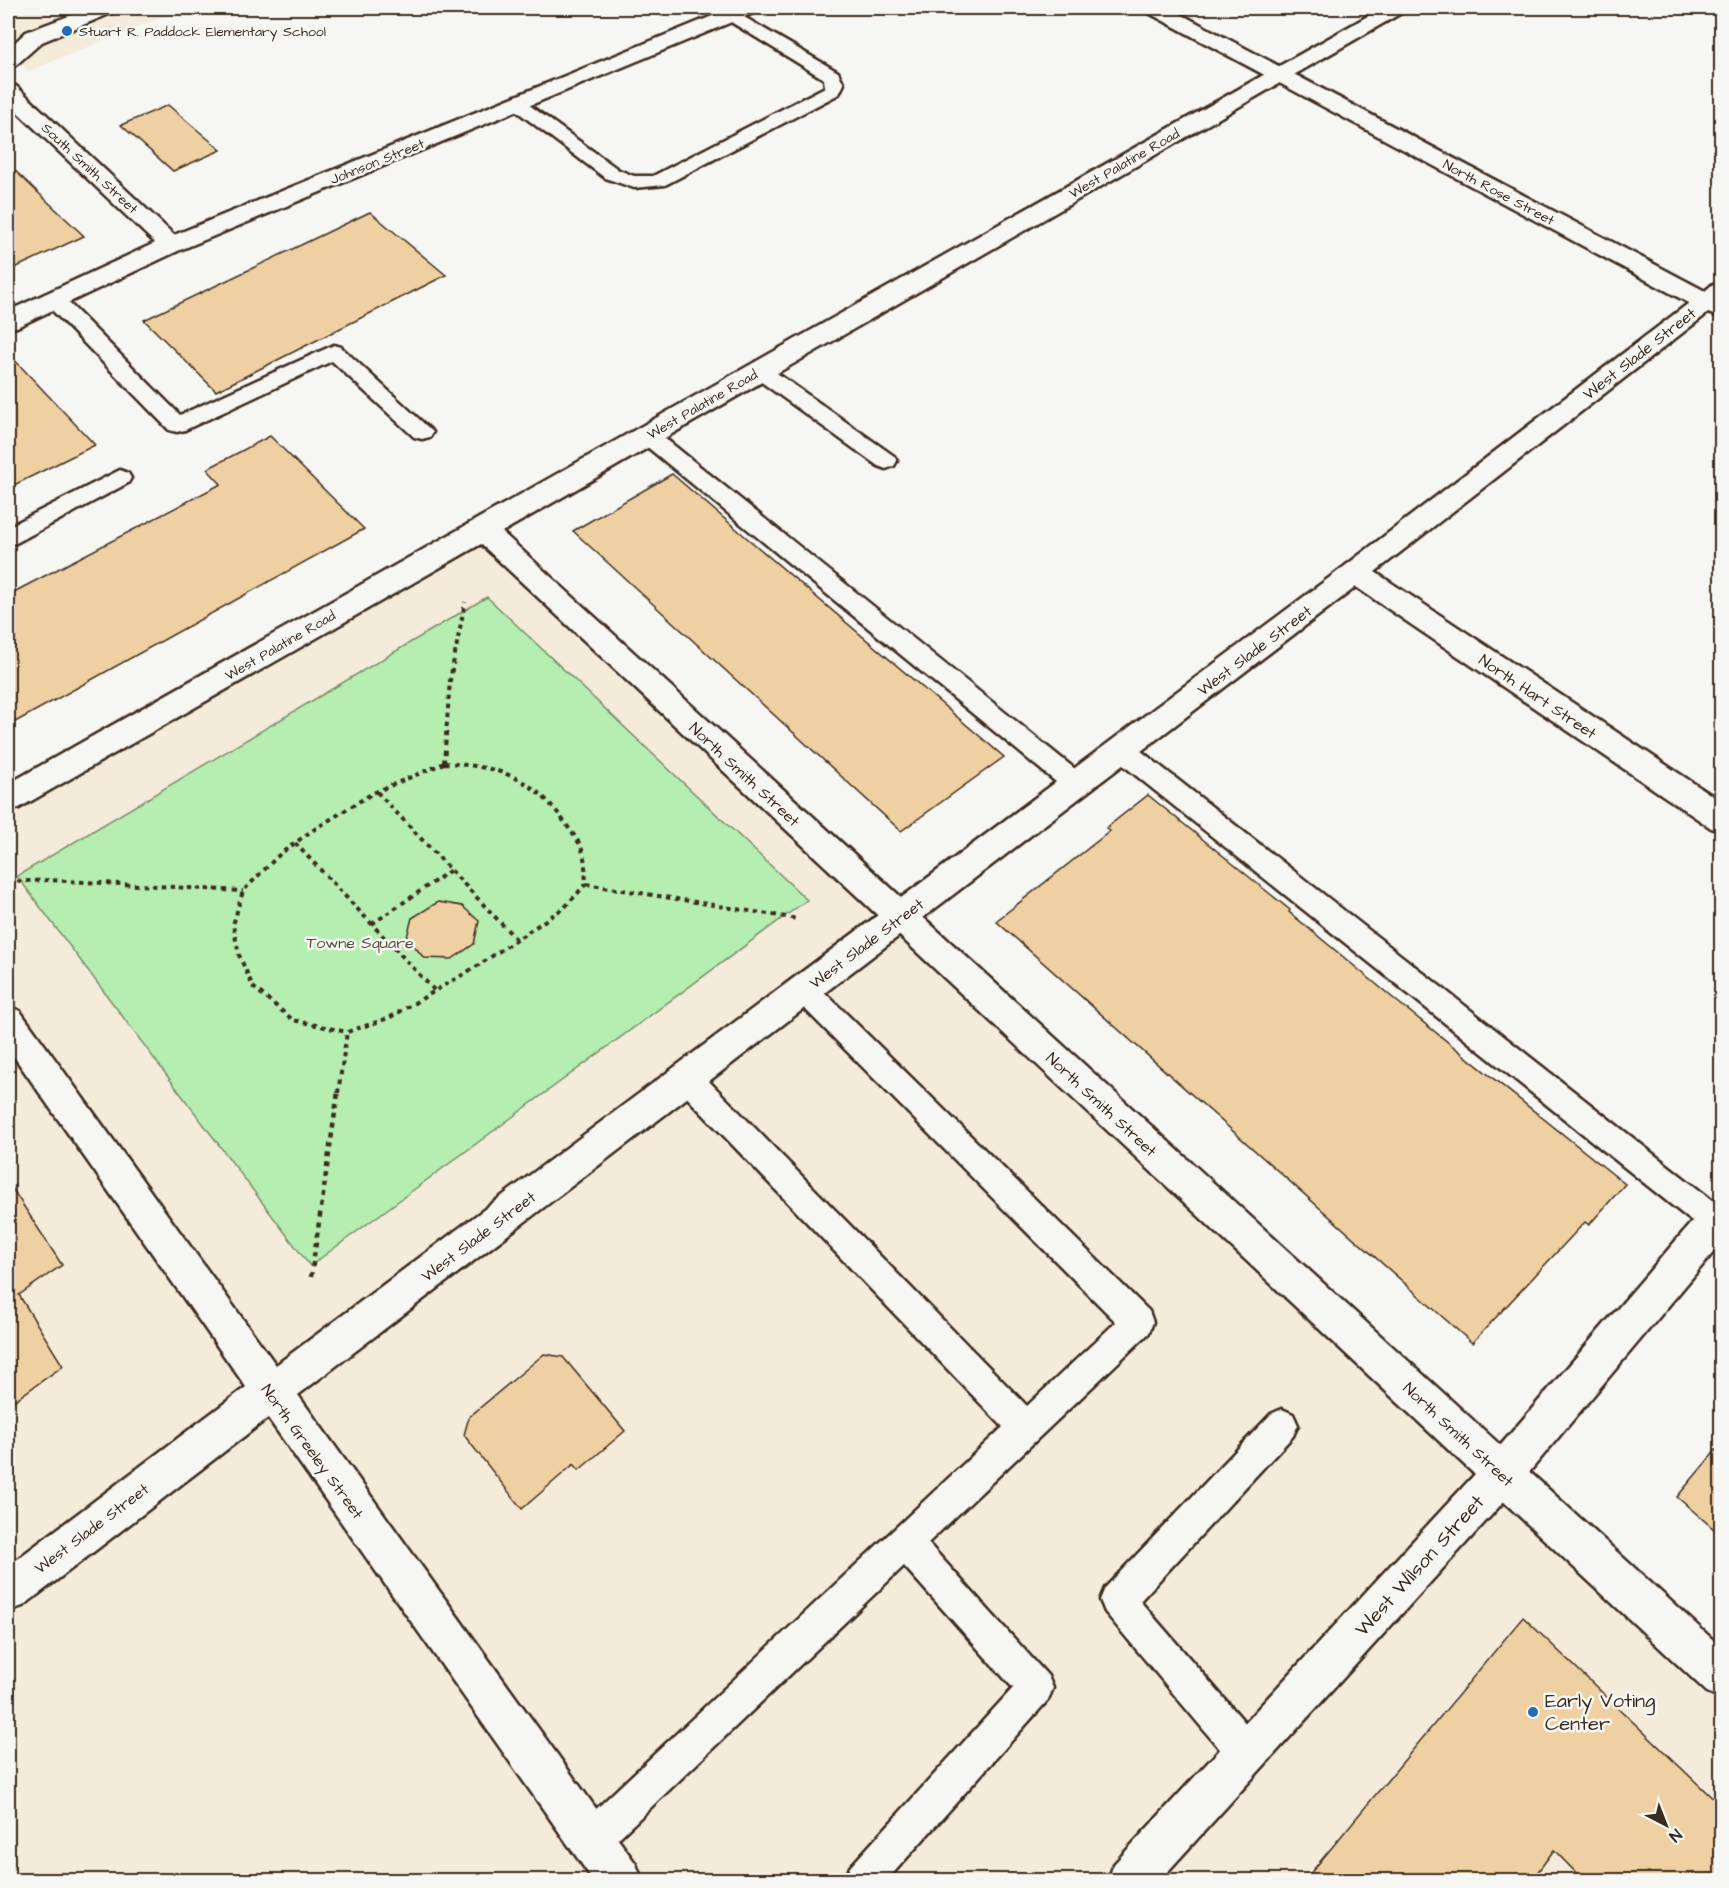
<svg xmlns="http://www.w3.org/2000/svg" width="1729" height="1888" viewBox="0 0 1729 1888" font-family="'Architects Daughter',sans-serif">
<rect width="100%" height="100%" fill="#f6f6f2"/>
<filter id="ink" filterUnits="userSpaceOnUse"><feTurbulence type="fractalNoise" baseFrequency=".0167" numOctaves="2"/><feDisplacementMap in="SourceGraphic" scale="12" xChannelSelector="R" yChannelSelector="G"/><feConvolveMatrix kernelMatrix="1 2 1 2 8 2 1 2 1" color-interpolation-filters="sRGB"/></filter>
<g filter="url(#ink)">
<!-- built -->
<g fill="#f4ebda">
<polygon points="8,8 184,8 29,71 8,54"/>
<polygon points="483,530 1721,1677 1721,1880 8,1880 8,799"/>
</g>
<!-- green -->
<polygon fill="#b6eeb2" stroke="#788c68" stroke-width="1.5" points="487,597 807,900 310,1266 17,876"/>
<!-- building -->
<g fill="#efd0a2" stroke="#3b2a1e" stroke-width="1.5">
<polygon points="168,105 221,150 173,171 121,125"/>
<polygon points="8,164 84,236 8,271"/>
<polygon points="370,212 446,275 216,391 144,320"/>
<polygon points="8,353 95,445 8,488"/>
<polygon points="270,436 364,529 8,726 8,595 221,484 207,469"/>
<polygon points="672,474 1004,757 901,831 573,531"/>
<polygon points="1148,795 1290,910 1289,912 1399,1003 1625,1184 1589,1225 1585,1222 1472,1343 996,921 1110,831 1106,828"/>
<polygon points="438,902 462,906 479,921 474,944 452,959 424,958 407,937 412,918"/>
<polygon points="8,1182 62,1265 19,1295 63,1366 8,1405"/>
<polygon points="544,1354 563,1357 625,1431 579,1470 574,1464 522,1509 464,1435 469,1417"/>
<polygon points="1722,1443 1722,1536 1677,1497"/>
<polygon points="1523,1617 1722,1807 1722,1881 1584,1881 1554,1850 1531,1881 1304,1881"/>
</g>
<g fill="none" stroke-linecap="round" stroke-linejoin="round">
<!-- lane casing -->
<g stroke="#3b2a1e" stroke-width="5">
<g id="lane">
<polygon points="732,10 838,72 844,84 839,94 665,185 634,188 605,178 506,103 509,99 521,99 619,170 634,176 653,176 825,87 824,79 726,19 723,15 726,11"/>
<polygon points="53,293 60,294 180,415 334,345 341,347 433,432 430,437 422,439 414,437 332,361 185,430 177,432 169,430 46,304 43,299 46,294"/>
<polygon points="760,364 767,366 894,456 897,461 894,466 886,469 878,466 753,376 750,371 753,366"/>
<polygon points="648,429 656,431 1085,777 1089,784 1085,791 1076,794 1067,791 640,441 637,436 640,431"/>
<polygon points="120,470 128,473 131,478 128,483 16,543 8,545 8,527"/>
<polygon points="1122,740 1131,743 1722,1208 1722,1233 1715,1235 1704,1231 1113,757 1110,750 1113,743"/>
<polygon points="804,978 814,982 1149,1311 1153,1322 1149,1333 928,1543 1048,1676 1053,1688 1048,1700 887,1880 845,1880 850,1867 1013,1688 904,1566 603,1853 590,1858 577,1853 572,1840 577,1827 1003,1427 677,1087 673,1078 677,1069 687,1065 697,1069 1027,1406 1116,1322 794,998 790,990 794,982"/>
<polygon points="1282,1409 1293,1414 1298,1425 1293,1436 1140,1601 1260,1740 1265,1753 1260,1766 1247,1771 1234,1766 1105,1612 1100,1600 1105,1588 1271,1414"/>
</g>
</g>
<!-- street casing -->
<g stroke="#3b2a1e" stroke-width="5">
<g id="street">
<polygon points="90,8 118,8 114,12 42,42 16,65 8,66 8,49 26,32"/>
<polygon points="732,8 760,8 756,12 180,250 17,327 8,329 8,311 155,243 8,103 8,85 16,86 174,235"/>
<polygon points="1143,8 1169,8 1705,291 1713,284 1722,282 1722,318 1708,313 1375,572 1722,802 1722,832 1711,828 1356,587 298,1395 636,1864 642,1880 593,1880 268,1418 23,1606 8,1611 8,1566 246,1387 8,1048 8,1006 20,1011 276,1365 1345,566 1689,303 1147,12"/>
<polygon points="1722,1197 1722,1242 1516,1488 1160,1880 1108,1880 1114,1864 1488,1460 1709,1202"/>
</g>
</g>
<!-- secondary casing -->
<g stroke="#3b2a1e" stroke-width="5">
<polygon id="secondary" points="1382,8 1407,8 1403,12 502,532 1722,1648 1722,1698 1707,1692 481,544 19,808 8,811 8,784"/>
</g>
<!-- path-far1 -->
<g stroke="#3b2a1e" stroke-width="4" stroke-dasharray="4.5 4.5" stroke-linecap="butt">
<path d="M444,763C496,766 532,776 563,820C569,829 577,838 581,847C586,859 585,872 586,884L565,907L479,965L389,1018L347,1032L293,1020L253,987L239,955L233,925L243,891L280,854L310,832L373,793Z"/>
<polyline points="444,763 450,680 465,602"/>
<polyline points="377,792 516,939"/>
<polyline points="295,843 435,991"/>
<polyline points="8,882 48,880 243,891"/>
<polyline points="586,884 798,919"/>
<polyline points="372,924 451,870"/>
<polyline points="338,1093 347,1032"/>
</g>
<!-- path -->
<polyline stroke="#3b2a1e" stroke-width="4.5" stroke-dasharray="5 5" stroke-linecap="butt" points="311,1277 338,1092"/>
<!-- lane -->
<use href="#lane" fill="#f6f6f2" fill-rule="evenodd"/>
<!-- street -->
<use href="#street" fill="#f6f6f2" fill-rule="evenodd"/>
<!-- secondary -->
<use href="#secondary" fill="#f6f6f2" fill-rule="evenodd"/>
</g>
</g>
<!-- markers -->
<g fill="#1f6fb2" stroke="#f6f6f2" stroke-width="2">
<circle cx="67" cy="31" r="6"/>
<circle cx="1533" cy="1712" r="6"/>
</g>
<g text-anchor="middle" stroke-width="5" stroke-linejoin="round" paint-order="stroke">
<!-- far-poi labels -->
<g font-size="14" fill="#3b2a1e" stroke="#f6f6f2" text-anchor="start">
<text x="79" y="36">Stuart R. Paddock Elementary School</text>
</g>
<!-- far-street labels -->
<g font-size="14" fill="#3b2a1e" stroke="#f6f6f2">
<text transform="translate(377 161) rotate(-22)" y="5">Johnson Street</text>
<text transform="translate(1124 163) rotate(-30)" y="5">West Palatine Road</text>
<text transform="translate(90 168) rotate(43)" y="5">South Smith Street</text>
<text transform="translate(1499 192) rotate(28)" y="5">North Rose Street</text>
<text transform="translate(702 404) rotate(-30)" y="5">West Palatine Road</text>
<text transform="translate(280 645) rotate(-30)" y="5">West Palatine Road</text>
</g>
<!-- street labels -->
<g font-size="16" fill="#3b2a1e" stroke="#f6f6f2">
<text transform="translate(1639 353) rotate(-38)" y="6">West Slade Street</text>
<text transform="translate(1254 650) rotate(-37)" y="6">West Slade Street</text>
<text transform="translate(1538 696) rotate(34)" y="6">North Hart Street</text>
<text transform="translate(745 774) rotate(43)" y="6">North Smith Street</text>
<text transform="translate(866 943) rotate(-37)" y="6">West Slade Street</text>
<text transform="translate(1102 1104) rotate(43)" y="6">North Smith Street</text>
<text transform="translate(478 1236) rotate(-37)" y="6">West Slade Street</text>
<text transform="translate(1459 1434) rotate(43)" y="6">North Smith Street</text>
<text transform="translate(313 1451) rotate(54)" y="6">North Greeley Street</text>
<text transform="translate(91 1528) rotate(-37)" y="6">West Slade Street</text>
</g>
<!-- park labels -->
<g font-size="16" fill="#54513c" stroke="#f6f6f2">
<text x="360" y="948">Towne Square</text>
</g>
<!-- near-street labels -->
<g font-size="20" fill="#3b2a1e" stroke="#f6f6f2">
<text transform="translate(1419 1565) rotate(-48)" y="7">West Wilson Street</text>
</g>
<!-- near-poi labels -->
<g font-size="20" fill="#3b2a1e" stroke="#f6f6f2" text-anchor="start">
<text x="1545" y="1707">Early Voting<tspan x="1545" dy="23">Center</tspan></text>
</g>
</g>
<!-- margin -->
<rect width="1729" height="1888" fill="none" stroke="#f6f6f2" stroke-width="30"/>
<rect x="15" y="15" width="1699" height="1858" fill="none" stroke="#3b2a1e" stroke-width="2" filter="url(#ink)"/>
<!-- north arrow -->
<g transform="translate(1666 1825) rotate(138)" stroke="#f6f6f2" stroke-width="4.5" paint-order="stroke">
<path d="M0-4.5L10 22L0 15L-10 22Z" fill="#3b2a1e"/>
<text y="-9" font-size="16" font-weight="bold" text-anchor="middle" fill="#3b2a1e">N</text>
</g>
</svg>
